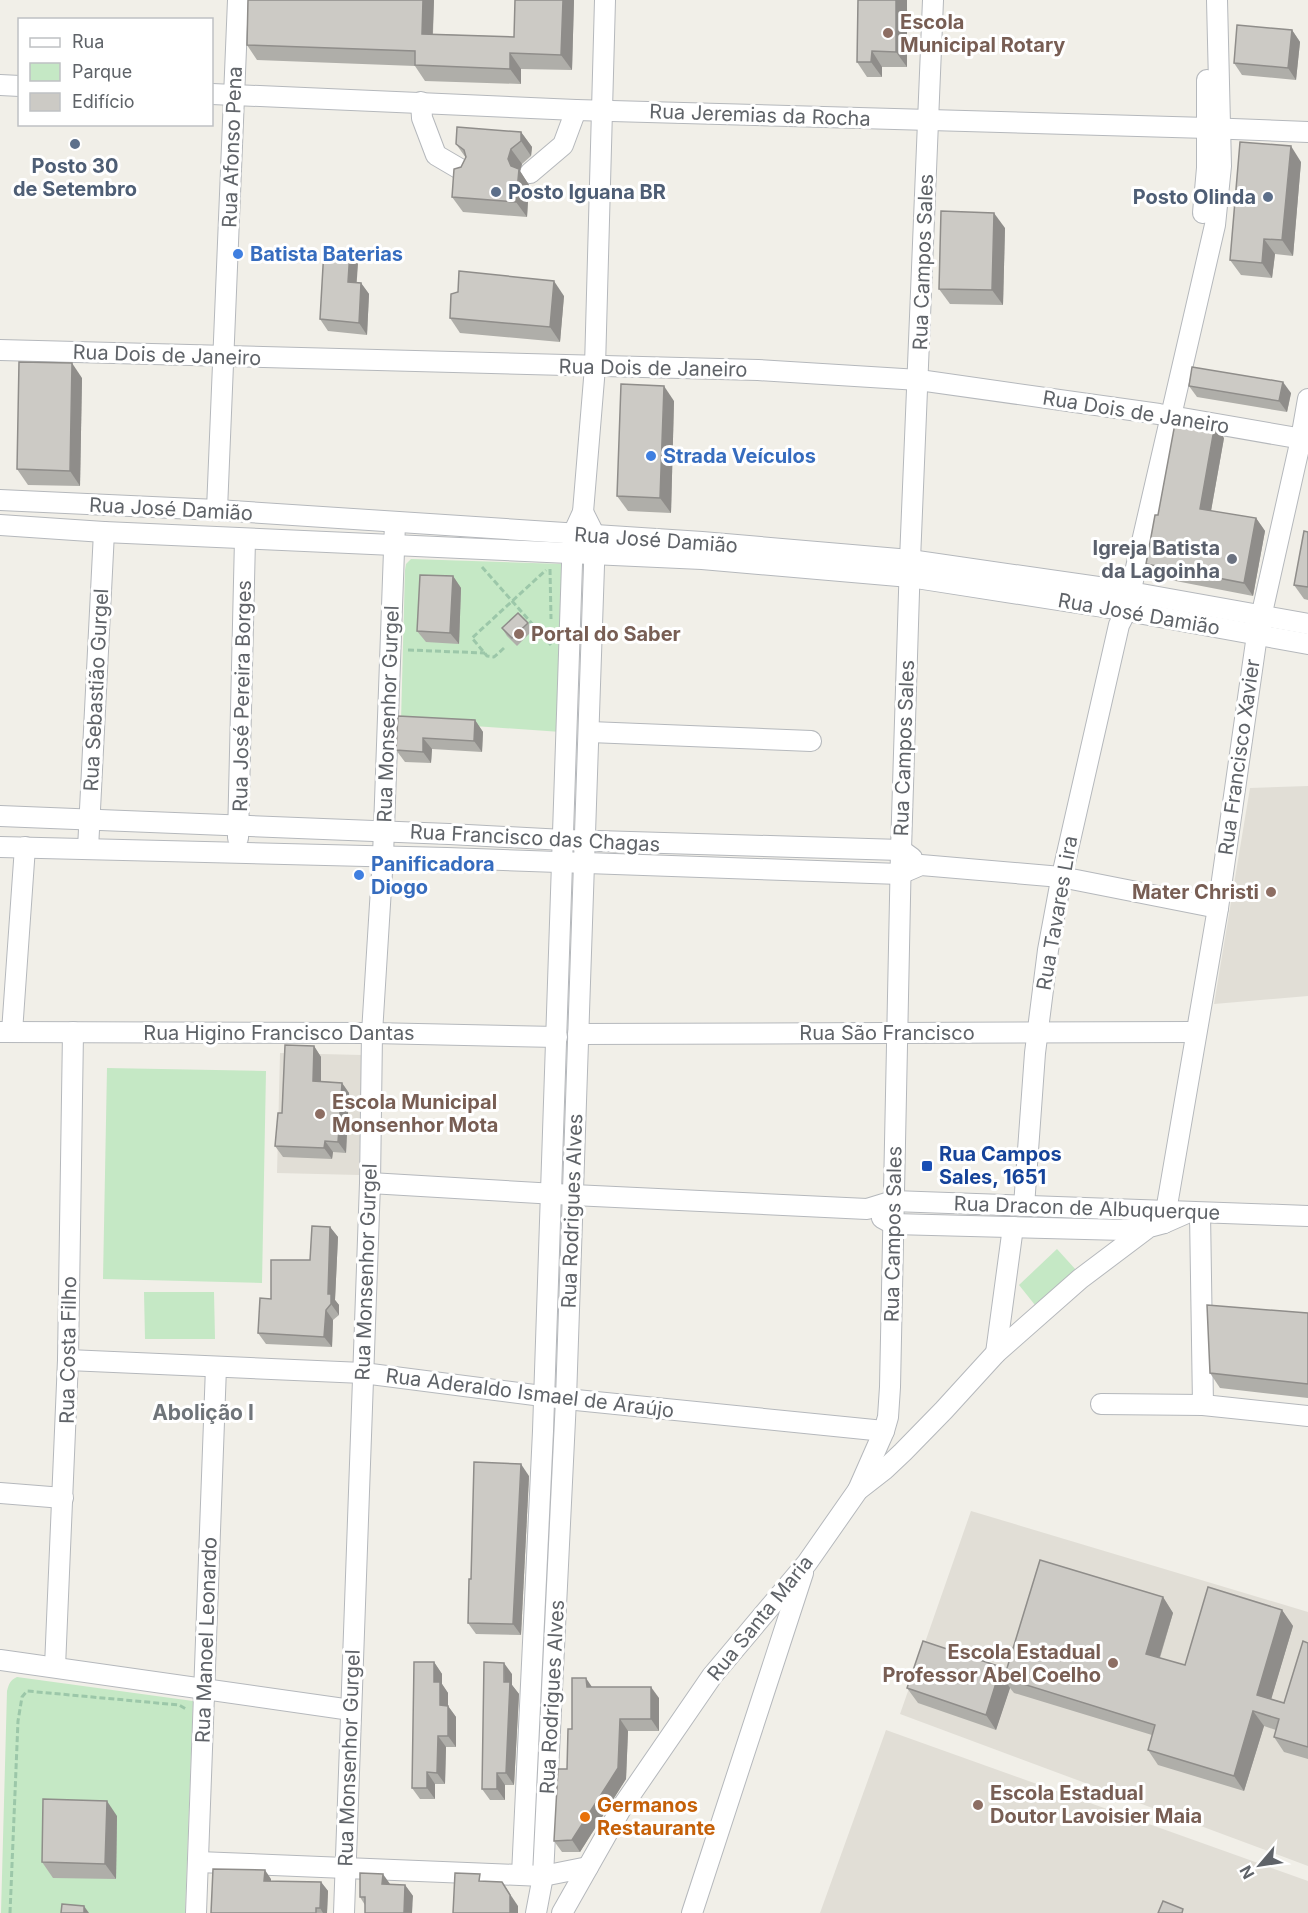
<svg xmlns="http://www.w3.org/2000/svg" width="1308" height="1913" viewBox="0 0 1308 1913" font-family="Inter,sans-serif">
<rect width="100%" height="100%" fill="#f1efe8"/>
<!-- education -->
<g fill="#e1ded6">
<polygon points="1308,786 1308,996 1214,1004 1250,788"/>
<polygon points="280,1053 362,1055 359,1175 277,1173"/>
<polygon points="971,1511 1308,1612 1308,1866 900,1714"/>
<polygon points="886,1730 1308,1881 1308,1913 820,1913"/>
</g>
<!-- green -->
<g fill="#c5e8c5">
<polygon points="411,559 564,564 561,732 401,721 405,570 406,564"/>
<polygon points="107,1068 266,1071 262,1283 103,1279"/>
<polygon points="1057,1249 1076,1270 1035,1305 1019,1285"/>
<polygon points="144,1292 214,1292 215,1339 145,1339"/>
<path d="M17,1677L193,1701L185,1913H1L7,1691C9,1684 10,1680 17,1677Z"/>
</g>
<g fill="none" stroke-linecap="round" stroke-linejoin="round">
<!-- minor casing -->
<g stroke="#b5b8bc" stroke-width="22">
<g id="minor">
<polyline points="0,85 20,86"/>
<polyline points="212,94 576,110 1207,128 1308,132"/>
<polyline points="421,102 422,118 436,155 465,172"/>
<polyline points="530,173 563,145 576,110"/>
<polyline points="1203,213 1207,168 1207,80"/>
<polyline points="0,350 758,370 919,380 1159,414 1308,440"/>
<polyline points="0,500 217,510 702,542 910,560 1119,590 1308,624"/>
<polyline points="217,510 238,0"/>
<polyline points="0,525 104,532 702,559 910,577 1116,609 1308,644"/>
<polyline points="590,732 811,741"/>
<polyline points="0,816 449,834 564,840 901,850 912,858"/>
<polyline points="238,838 245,539"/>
<polyline points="0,847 447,858 900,874 921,865 1061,877 1218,908"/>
<polyline points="88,849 104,532"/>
<polyline points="0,1032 372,1033 557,1037"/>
<polyline points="12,1032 25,847"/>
<polyline points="578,1034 1196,1032"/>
<polyline points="370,1183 573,1195 867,1209 893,1201 1308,1216"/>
<polyline points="1024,1206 1035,1053 1048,950 1061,880 1119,625 1126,611 1215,225 1221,166 1217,0"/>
<polyline points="1200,1213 1203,1405"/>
<polyline points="882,1218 893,1224 1124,1230 1148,1227"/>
<polyline points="1164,1223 1218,908 1257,635 1301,439 1308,399"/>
<polyline points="996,1353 1013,1227"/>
<polyline points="68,1360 363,1373 566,1399 884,1431"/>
<polyline points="1101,1404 1203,1405 1308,1416"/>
<polyline points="858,1490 884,1431 888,1417 890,1387 901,850 910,560 933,0"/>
<polyline points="0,1493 63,1498"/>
<polyline points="0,1660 351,1710"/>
<polyline points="55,1667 68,1360 73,1032"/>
<polyline points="198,1862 543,1876 588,1867"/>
<polyline points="522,1875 543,1431 573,534 583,512 595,367 605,0"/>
<polyline points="196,1913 216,1367"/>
<polyline points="344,1913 370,1183 372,1033 383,856 395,523"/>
<polyline points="536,1913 543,1876 566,1399 595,536 583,512"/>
<polyline points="562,1913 622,1807 712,1676 807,1563 858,1490 885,1469 903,1452 944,1410 996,1353 1080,1279 1149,1227 1164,1223 1189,1212"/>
<polyline points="692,1913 803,1573"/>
</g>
</g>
<!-- path -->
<g stroke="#9cc7a9" stroke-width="3" stroke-dasharray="6 3" stroke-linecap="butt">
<polyline points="482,567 551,645"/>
<polyline points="550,569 551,619"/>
<polyline points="504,648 494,657 487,656 472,638 546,570"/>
<polyline points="408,650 485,653"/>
<polyline points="10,1913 18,1721 22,1697 27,1691 179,1705 186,1709"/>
</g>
<!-- minor -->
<use href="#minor" stroke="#fff" stroke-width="20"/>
</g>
<!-- wall -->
<g fill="#afaea9">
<polygon points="248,0 434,0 433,34 514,37 574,0 572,70 521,69 521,84 425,81 415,66 257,60 247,45"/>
<polygon points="858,0 907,0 907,67 882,67 882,77 867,77 857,62"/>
<polygon points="1292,30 1300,42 1296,80 1242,75 1234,63"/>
<polygon points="521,132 532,147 531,156 522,164 520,171 529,185 527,217 463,212 452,197 461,167 466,158 456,144"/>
<polygon points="1301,162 1293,256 1275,254 1272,278 1241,275 1230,260"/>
<polygon points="1005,228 1003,305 950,304 939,289"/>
<polygon points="350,251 358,262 356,282 361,283 369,294 367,335 328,331 320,319"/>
<polygon points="564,296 560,342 460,333 450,318"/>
<polygon points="82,378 80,486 28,485 17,469"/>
<polygon points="1189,386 1291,393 1287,412 1197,397"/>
<polygon points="674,401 671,513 628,511 617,496"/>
<polygon points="1224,438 1211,511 1256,518 1265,531 1253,596 1155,577 1146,564 1158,515"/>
<polygon points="1308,532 1308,600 1304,599 1294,585"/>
<polygon points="453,576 461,588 459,644 426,642 417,631"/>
<polygon points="528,623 533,630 517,646 507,636 502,628"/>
<polygon points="398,716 475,720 483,732 482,752 432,749 431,763 405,762 396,750"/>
<polygon points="314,1046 321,1057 321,1081 342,1083 349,1093 346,1153 333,1152 332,1159 283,1157 275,1146 282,1113"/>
<polygon points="330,1227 338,1237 335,1300 339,1305 339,1315 333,1320 332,1347 266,1344 258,1333 271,1299 310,1260"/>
<polygon points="1308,1313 1308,1398 1220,1388 1210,1373"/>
<polygon points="529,1476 521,1635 476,1634 468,1623 471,1579"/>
<polygon points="1163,1597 1173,1613 1160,1658 1185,1665 1282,1610 1293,1626 1271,1699 1284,1703 1308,1643 1308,1759 1284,1752 1274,1737 1276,1730 1264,1726 1244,1791 1158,1765 1148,1750 1152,1735 1014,1693 1010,1688 996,1730 918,1703 907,1688 1005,1673"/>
<polygon points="434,1662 442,1674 442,1684 448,1693 448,1706 456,1717 456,1747 446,1747 445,1784 435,1784 435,1799 420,1799 412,1788"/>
<polygon points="512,1674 512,1685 519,1694 514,1785 505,1785 505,1800 490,1800 482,1789"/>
<polygon points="592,1687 659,1698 659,1731 628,1731 626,1779 580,1852 562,1852 554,1841 567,1769"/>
<polygon points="117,1816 116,1879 53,1878 42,1862"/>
<polygon points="271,1879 271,1881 321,1882 328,1891 327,1913 211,1913"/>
<polygon points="390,1885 405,1885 413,1896 365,1905 360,1897"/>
</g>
<!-- shaded-wall -->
<g fill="#8f8d8a">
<polygon points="423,0 434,0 432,49 422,34"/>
<polygon points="563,0 574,0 572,70 561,55"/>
<polygon points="896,0 907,0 907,67 896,52"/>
<polygon points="1292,30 1300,42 1296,80 1288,68"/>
<polygon points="872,51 882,67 882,77 871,62"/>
<polygon points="510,53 521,69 521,84 510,69"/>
<polygon points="521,132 532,147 531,156 521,141"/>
<polygon points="1291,146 1301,162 1293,256 1282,240"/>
<polygon points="511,149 522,164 520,171 529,185 527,217 516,202 511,166 508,159"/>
<polygon points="994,213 1005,228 1003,305 992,290"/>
<polygon points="1264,239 1275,254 1272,278 1262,263"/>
<polygon points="350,251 358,262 356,293 348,282"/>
<polygon points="554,281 564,296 560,342 550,327"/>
<polygon points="361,283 369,294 367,335 359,323"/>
<polygon points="72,363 82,378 80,486 70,471"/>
<polygon points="1283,382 1291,393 1287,412 1279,401"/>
<polygon points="664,386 674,401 671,513 660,498"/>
<polygon points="1215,424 1224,438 1209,522 1200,509"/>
<polygon points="1256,518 1265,531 1253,596 1244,583"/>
<polygon points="453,576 461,588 459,644 450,633"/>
<polygon points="475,720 483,732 482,752 474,741"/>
<polygon points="423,738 432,749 431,763 423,752"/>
<polygon points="314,1046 321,1057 321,1092 313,1081"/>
<polygon points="342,1083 349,1093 346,1153 338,1142"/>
<polygon points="325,1141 333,1152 332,1159 324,1148"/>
<polygon points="330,1227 338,1237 335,1300 339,1305 339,1315 331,1304 328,1294"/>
<polygon points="326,1310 333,1320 332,1347 324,1337"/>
<polygon points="521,1464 529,1476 521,1635 513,1624"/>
<polygon points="1163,1597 1173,1613 1156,1669 1146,1654"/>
<polygon points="1282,1610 1293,1626 1268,1710 1257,1695"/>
<polygon points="434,1662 442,1674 442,1684 448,1693 448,1717 440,1705 434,1682"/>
<polygon points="504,1663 512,1674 512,1685 519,1694 514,1785 506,1773"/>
<polygon points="1001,1667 1010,1680 1004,1678 1010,1688 996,1730 986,1715"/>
<polygon points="586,1678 594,1690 587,1687"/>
<polygon points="651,1687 659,1698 659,1731 651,1719"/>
<polygon points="448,1706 456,1717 456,1747 448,1736"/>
<polygon points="1253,1711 1264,1726 1244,1791 1234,1776"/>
<polygon points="620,1719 628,1731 626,1779 580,1852 572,1840"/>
<polygon points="438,1736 446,1747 445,1784 437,1773"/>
<polygon points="427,1772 435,1784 435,1799 427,1788"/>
<polygon points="497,1773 505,1785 505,1800 497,1789"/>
<polygon points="107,1801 117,1816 116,1879 105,1864"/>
<polygon points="265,1870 271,1879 271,1890 264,1881"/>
<polygon points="383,1874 390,1884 382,1884"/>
<polygon points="321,1882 328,1891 327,1913 323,1913 320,1908"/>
<polygon points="502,1882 518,1906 518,1913 510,1913"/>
<polygon points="405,1885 413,1896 412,1913 404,1913"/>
<polygon points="84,1906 89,1913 84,1913"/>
</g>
<!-- building -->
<g fill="#cccac5" stroke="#8f8d8a" stroke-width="1.5">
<polygon points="248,0 423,0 422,34 514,37 515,0 563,0 561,55 510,53 510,69 415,65 415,51 247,45"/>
<polygon points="858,0 896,0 896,52 872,51 871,62 857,62"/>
<polygon points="1237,25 1292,30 1288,68 1234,63"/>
<polygon points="457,127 521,132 521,141 511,149 508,159 511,166 519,169 516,202 452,197 454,169 461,167 466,157 464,150 456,144"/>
<polygon points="1240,142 1291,146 1282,240 1264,239 1262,263 1230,260"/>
<polygon points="941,211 994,213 992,290 939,289"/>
<polygon points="324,249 350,251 348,282 361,283 359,323 320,319"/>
<polygon points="459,271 554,281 550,327 450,318 451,294 458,292"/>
<polygon points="19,362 72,363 70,471 17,469"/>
<polygon points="1192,367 1283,382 1279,401 1189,386"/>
<polygon points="621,384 664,386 660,498 617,496"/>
<polygon points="1176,418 1215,424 1200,509 1256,518 1244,583 1146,564 1155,515 1158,515"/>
<polygon points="1304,531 1308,532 1308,587 1294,585"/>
<polygon points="420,575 453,576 450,633 417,631"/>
<polygon points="518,613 528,623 512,638 502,628"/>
<polygon points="398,716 475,720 474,741 423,738 423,752 396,750"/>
<polygon points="285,1045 314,1046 313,1081 342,1083 338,1142 325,1141 324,1148 275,1146 278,1113 282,1113"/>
<polygon points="312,1226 330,1227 328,1294 331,1294 331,1304 326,1310 324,1337 258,1333 260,1298 271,1299 271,1260 310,1260"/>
<polygon points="1207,1305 1308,1313 1308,1384 1210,1373"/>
<polygon points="474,1462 521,1464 513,1624 468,1623 469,1579 471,1579"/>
<polygon points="1040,1560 1163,1597 1146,1654 1185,1665 1208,1587 1282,1610 1257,1695 1284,1703 1303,1641 1308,1643 1308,1747 1274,1737 1279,1719 1253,1711 1234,1776 1148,1750 1155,1725 1004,1678"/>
<polygon points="923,1641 1001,1667 986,1715 907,1688"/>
<polygon points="414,1662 434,1662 434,1682 440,1682 440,1705 448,1706 448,1736 438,1736 437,1773 427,1772 427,1788 412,1788"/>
<polygon points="484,1662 504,1663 504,1682 510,1682 506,1773 497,1773 497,1789 482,1789"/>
<polygon points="572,1678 586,1678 587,1687 651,1687 651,1719 620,1719 618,1768 572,1840 554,1841 558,1769 567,1769 568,1729 572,1729"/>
<polygon points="43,1799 107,1801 105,1864 42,1862"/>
<polygon points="213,1869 265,1870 264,1881 321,1882 320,1908 316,1908 316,1913 211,1913"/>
<polygon points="360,1873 383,1874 382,1884 405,1885 404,1913 365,1913 365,1897 360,1897"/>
<polygon points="455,1873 480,1874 479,1881 502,1882 510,1895 510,1913 453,1913"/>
<polygon points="1163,1901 1183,1909 1182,1913 1158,1913"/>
<polygon points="62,1904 84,1906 84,1913 61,1913"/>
</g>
<!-- markers -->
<g fill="#8d6e63" stroke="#fff" stroke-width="2">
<circle cx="888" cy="33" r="6"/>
<circle cx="519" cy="634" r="6"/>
<circle cx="1271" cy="892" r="6"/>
<circle cx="320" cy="1114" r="6"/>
<circle cx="1113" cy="1663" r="6"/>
<circle cx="978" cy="1805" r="6"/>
</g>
<g fill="#5c6f8a" stroke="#fff" stroke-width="2">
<circle cx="75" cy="144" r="6"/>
<circle cx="496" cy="192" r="6"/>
<circle cx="1268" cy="197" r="6"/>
</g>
<g fill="#3f7fe0" stroke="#fff" stroke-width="2">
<circle cx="238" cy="254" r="6"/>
<circle cx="651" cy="456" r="6"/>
<circle cx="359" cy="875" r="6"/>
</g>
<circle fill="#6b7280" stroke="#fff" stroke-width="2" cx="1232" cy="559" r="6"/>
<rect fill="#1a4fb4" stroke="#fff" stroke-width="2" x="921" y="1160" width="12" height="12" rx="3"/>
<circle fill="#e8710a" stroke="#fff" stroke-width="2" cx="585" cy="1817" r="6"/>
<g text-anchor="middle" stroke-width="6" stroke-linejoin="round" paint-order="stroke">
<!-- education labels -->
<g font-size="20" font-weight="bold" fill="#785e54" stroke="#fff" text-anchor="start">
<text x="900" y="29">Escola<tspan x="900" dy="23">Municipal Rotary</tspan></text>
<text x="531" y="641">Portal do Saber</text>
<text x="1259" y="899" text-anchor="end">Mater Christi</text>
<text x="332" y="1109">Escola Municipal<tspan x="332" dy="23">Monsenhor Mota</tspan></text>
<text x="1101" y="1659" text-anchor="end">Escola Estadual<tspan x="1101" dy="23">Professor Abel Coelho</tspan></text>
<text x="990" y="1800">Escola Estadual<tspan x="990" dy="23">Doutor Lavoisier Maia</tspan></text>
</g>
<!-- street labels -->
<g font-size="20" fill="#5f6368" stroke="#fff">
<text transform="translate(760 115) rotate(2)" y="7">Rua Jeremias da Rocha</text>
<text transform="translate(232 147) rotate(-88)" y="7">Rua Afonso Pena</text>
<text transform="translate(923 262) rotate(-88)" y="7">Rua Campos Sales</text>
<text transform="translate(167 355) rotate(2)" y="7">Rua Dois de Janeiro</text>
<text transform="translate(653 368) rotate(1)" y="7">Rua Dois de Janeiro</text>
<text transform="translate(1136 412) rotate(9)" y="7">Rua Dois de Janeiro</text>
<text transform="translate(171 509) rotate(3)" y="7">Rua José Damião</text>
<text transform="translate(656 540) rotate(4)" y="7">Rua José Damião</text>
<text transform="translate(1139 614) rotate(10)" y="7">Rua José Damião</text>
<text transform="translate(96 690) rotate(-87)" y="7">Rua Sebastião Gurgel</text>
<text transform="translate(242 696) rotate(-89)" y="7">Rua José Pereira Borges</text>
<text transform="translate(388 714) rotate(-88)" y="7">Rua Monsenhor Gurgel</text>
<text transform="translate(904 748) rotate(-88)" y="7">Rua Campos Sales</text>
<text transform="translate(1239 757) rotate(-82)" y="7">Rua Francisco Xavier</text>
<text transform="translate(535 838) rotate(3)" y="7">Rua Francisco das Chagas</text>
<text transform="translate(1057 913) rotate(-80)" y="7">Rua Tavares Lira</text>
<text x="279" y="1040">Rua Higino Francisco Dantas</text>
<text x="887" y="1040">Rua São Francisco</text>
<text transform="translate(1087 1208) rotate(2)" y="7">Rua Dracon de Albuquerque</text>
<text transform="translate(572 1211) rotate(-88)" y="7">Rua Rodrigues Alves</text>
<text transform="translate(893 1234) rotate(-89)" y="7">Rua Campos Sales</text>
<text transform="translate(366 1272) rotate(-88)" y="7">Rua Monsenhor Gurgel</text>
<text transform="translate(68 1350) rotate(-89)" y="7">Rua Costa Filho</text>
<text transform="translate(530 1393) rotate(7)" y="7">Rua Aderaldo Ismael de Araújo</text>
<text transform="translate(760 1618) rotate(-51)" y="7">Rua Santa Maria</text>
<text transform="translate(206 1640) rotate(-88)" y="7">Rua Manoel Leonardo</text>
<text transform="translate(552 1697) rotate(-87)" y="7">Rua Rodrigues Alves</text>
<text transform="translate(349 1758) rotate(-88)" y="7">Rua Monsenhor Gurgel</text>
</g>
<!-- service labels -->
<g font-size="20" font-weight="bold" fill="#4e5e75" stroke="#fff">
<text x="75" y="173">Posto 30<tspan x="75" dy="23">de Setembro</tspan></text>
<text x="508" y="199" text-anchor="start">Posto Iguana BR</text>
<text x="1256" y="204" text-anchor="end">Posto Olinda</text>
</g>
<!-- shop labels -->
<g font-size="20" font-weight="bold" fill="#366cbe" stroke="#fff" text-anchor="start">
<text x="250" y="261">Batista Baterias</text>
<text x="663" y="463">Strada Veículos</text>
<text x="371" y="871">Panificadora<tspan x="371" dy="23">Diogo</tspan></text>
</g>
<!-- worship labels -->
<g font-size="20" font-weight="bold" fill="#5b616d" stroke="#fff" text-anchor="end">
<text x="1220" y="555">Igreja Batista<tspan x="1220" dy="23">da Lagoinha</tspan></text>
</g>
<!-- transit labels -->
<g font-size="20" font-weight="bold" fill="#164399" stroke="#fff" text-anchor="start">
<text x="939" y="1161">Rua Campos<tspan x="939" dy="23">Sales, 1651</tspan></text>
</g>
<!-- food labels -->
<g font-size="20" font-weight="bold" fill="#c56008" stroke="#fff" text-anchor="start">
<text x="597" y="1812">Germanos<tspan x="597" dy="23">Restaurante</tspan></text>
</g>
<!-- neighbourhood labels -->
<g font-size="21" font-weight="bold" fill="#70757a" stroke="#fff">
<text x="203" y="1420">Abolição I</text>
</g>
</g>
<!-- legend -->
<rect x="18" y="18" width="195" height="108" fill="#ffffff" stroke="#bfc1c3" stroke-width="1.5"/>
<rect x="30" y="38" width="30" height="9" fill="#ffffff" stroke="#bfc1c3" stroke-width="1.5"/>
<text x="72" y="48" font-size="18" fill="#5f6368">Rua</text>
<rect x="30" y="63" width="30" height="18" fill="#c5e8c5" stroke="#bfc1c3" stroke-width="1.5"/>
<text x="72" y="78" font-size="18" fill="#5f6368">Parque</text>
<rect x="30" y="93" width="30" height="18" fill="#cccac5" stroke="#bfc1c3" stroke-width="1.5"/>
<text x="72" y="108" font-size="18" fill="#5f6368">Edifício</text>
<!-- north arrow -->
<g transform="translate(1260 1865) rotate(241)" stroke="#ffffff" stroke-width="4.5" paint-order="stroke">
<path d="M0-4.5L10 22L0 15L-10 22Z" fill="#5f6368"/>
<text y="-9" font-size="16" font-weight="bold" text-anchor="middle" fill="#5f6368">N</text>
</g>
</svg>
